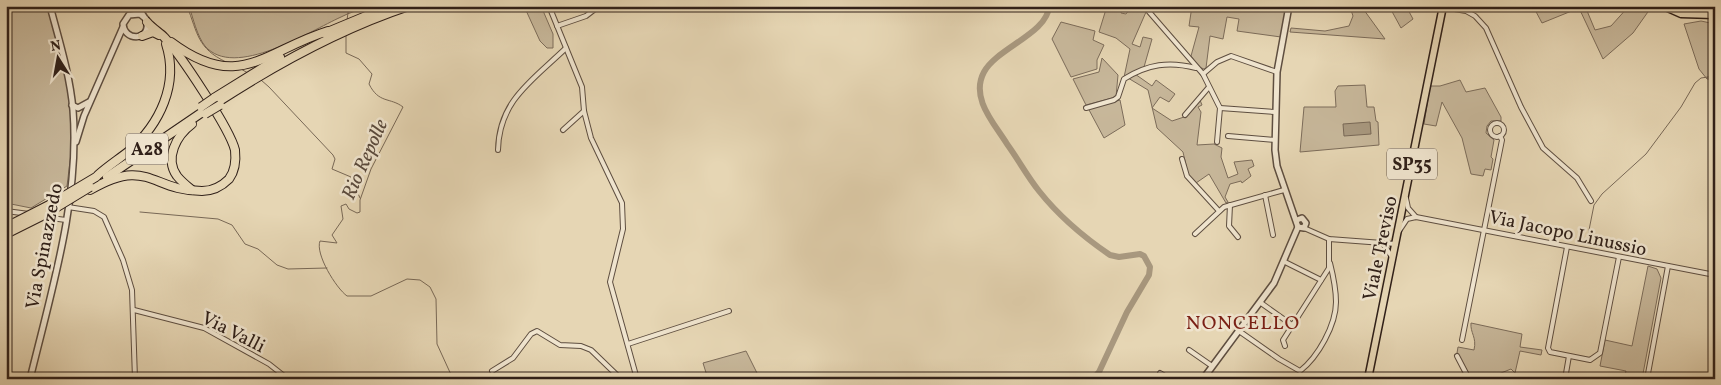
<svg xmlns="http://www.w3.org/2000/svg" width="1721" height="385" viewBox="0 0 1721 385" font-family="Vollkorn,serif">
<rect width="100%" height="100%" fill="#e6d6b4"/>
<filter id="stains"><feTurbulence type="fractalNoise" baseFrequency=".004" numOctaves="4"/><feColorMatrix values="0 0 0 0 .2 0 0 0 0 .09 0 0 0 0 .02 0 0 0 .5 -.17"/></filter>
<radialGradient id="worn" r=".72"><stop offset=".6" stop-color="#630" stop-opacity="0"/><stop offset="1" stop-color="#630" stop-opacity=".3"/></radialGradient>
<!-- green -->
<g fill="#c7b79a" stroke="#7c6c5a">
<path d="M6,6H47C56,39 66,71 71,105C75,131 70,160 67,186L31,208L6,203Z"/>
<path d="M189,6L201,7L370,6C360,10 350,12 341,17C310,31 234,80 205,46C197,36 193,18 189,6Z"/>
<polygon points="524,6 541,6 553,34 553,48 547,48 540,41"/>
<polygon points="1107,6 1122,6 1121,13 1126,14 1132,6 1141,6 1146,12 1132,44 1140,47 1143,37 1152,39 1144,67 1136,71 1135,74 1152,86 1156,80 1175,94 1169,102 1160,97 1152,108 1172,121 1187,116 1200,100 1202,105 1198,107 1201,112 1197,145 1214,144 1222,148 1221,157 1228,178 1238,174 1234,162 1252,160 1254,166 1248,169 1251,176 1242,183 1241,181 1230,184 1225,197 1228,202 1226,203 1209,174 1196,183 1188,174 1183,152 1157,128 1148,90 1128,78 1123,82 1130,49 1116,38 1099,32"/>
<polygon points="1192,6 1287,6 1281,37 1237,31 1239,19 1227,17 1223,39 1210,36 1206,68 1204,69 1199,67 1191,56 1199,27 1189,26"/>
<polygon points="1389,6 1406,6 1413,19 1401,28"/>
<polygon points="1533,6 1585,6 1595,30 1611,26 1629,6 1646,6 1650,9 1633,33 1603,59 1579,8 1542,23"/>
<polygon points="1350,7 1364,10 1385,39 1290,32 1291,28 1325,31 1349,26 1353,16"/>
<polygon points="1701,21 1715,24 1715,79 1707,79 1699,69 1684,24"/>
<polygon points="1061,22 1095,31 1093,40 1104,45 1097,60 1097,69 1071,77 1052,39"/>
<polygon points="1102,58 1118,75 1116,97 1086,105 1073,79 1099,72"/>
<polygon points="1460,80 1466,92 1485,88 1501,117 1501,121 1491,121 1487,126 1486,133 1494,140 1491,157 1493,159 1491,170 1485,169 1483,176 1471,174 1462,138 1442,102 1436,126 1424,124 1430,86 1440,86"/>
<polygon points="1365,85 1367,107 1374,107 1376,121 1378,122 1379,145 1300,152 1304,107 1336,107 1335,91 1338,86"/>
<polygon points="1120,100 1125,125 1104,138 1088,108"/>
<polygon points="1648,266 1657,269 1661,278 1642,379 1624,379 1626,371 1600,366 1605,340 1632,346"/>
<path d="M1471,323L1522,334L1520,347L1542,350L1541,355L1520,351L1515,373L1511,369L1486,379H1472L1457,353L1458,347L1474,350C1477,337 1470,333 1471,323Z"/>
<polygon points="746,351 760,379 708,379 703,363"/>
</g>
<!-- water -->
<polygon fill="#a8987f" stroke="#786856" points="1370,122 1371,134 1344,136 1343,124"/>
<g fill="none" stroke-linecap="round" stroke-linejoin="round">
<!-- stream -->
<g stroke="#786856" stroke-width="1">
<path d="M187,6C198,34 197,48 226,62"/>
<polyline points="347,20 349,6"/>
<path d="M346,34V53L359,59L372,74L369,84C379,104 390,97 403,107L371,169L360,200V212L357,213L349,209L346,204L341,206L343,219L332,235L337,243L320,241C315,254 336,288 347,296H371L407,279L420,280L430,287L436,299L437,344L453,379"/>
<polyline points="239,68 248,73"/>
<polyline points="261,80 269,87 333,155 335,159 332,169 351,177 360,198"/>
<polyline points="140,212 218,219 232,225 245,244 258,249 277,265 288,269 327,268"/>
<polyline points="1587,240 1594,205 1602,194 1646,154 1681,107 1695,83 1701,78 1715,76"/>
</g>
<!-- river -->
<path stroke="#a8987f" stroke-width="6" d="M1049,6C1048,33 997,48 984,72C970,98 994,123 1007,144C1018,159 1027,176 1039,191C1058,215 1085,238 1110,255L1119,257L1140,254L1144,256L1150,267L1149,275L1127,312L1099,372L1093,379"/>
<!-- minor casing -->
<g stroke="#5e4e40" stroke-width="6">
<g id="minor">
<polyline points="549,6 582,87 584,111 591,138 622,203 623,229 610,282 637,379"/>
<polyline points="1144,6 1203,74 1220,108 1217,142"/>
<polyline points="1443,7 1466,11 1475,16 1486,28 1521,107 1543,148 1577,178 1591,201"/>
<polyline points="557,26 586,16 599,6"/>
<polyline points="1203,74 1217,62 1231,56 1277,72"/>
<path d="M1086,108L1114,100L1118,97L1124,79C1148,64 1169,61 1196,68"/>
<polyline points="1220,108 1275,112"/>
<polyline points="1185,115 1209,87"/>
<circle cx="1497" cy="130" r="7"/>
<polyline points="563,130 584,111"/>
<polyline points="1228,136 1275,140"/>
<path d="M498,150C499,100 533,80 566,48"/>
<polyline points="1182,159 1187,176 1219,211"/>
<polyline points="1265,195 1273,235"/>
<polyline points="1406,198 1408,208 1416,217"/>
<polyline points="1230,205 1229,226 1238,237"/>
<polyline points="68,207 94,211 104,217 123,260 132,290 135,379"/>
<polyline points="6,211 29,214"/>
<polyline points="43,217 66,220"/>
<polyline points="1304,228 1329,239 1396,244"/>
<polyline points="1399,231 1407,219 1416,217 1715,275"/>
<polyline points="1195,234 1224,207 1284,190"/>
<polyline points="1382,242 1392,257"/>
<polyline points="1567,247 1548,348 1550,352 1590,360 1600,353 1619,257"/>
<polyline points="1285,262 1321,280"/>
<polyline points="1261,303 1292,325"/>
<polyline points="134,310 204,328 269,364 288,379"/>
<path d="M1239,331L1279,359L1300,371C1318,357 1336,325 1336,302C1336,289 1333,275 1330,263"/>
<polyline points="1462,340 1502,140 1500,136"/>
<polyline points="628,344 729,311"/>
<polyline points="1285,346 1283,340 1329,268 1329,239"/>
<polyline points="1189,350 1212,366"/>
<polyline points="1457,356 1469,379"/>
<polyline points="492,371 513,358 531,334 537,331 560,345 581,346 591,350 621,379"/>
<polyline points="1160,373 1170,379"/>
<polyline points="1565,379 1569,356"/>
<polyline points="1647,379 1668,266"/>
</g>
</g>
<!-- tertiary casing -->
<g stroke="#5e4e40" stroke-width="8">
<g id="tertiary">
<path d="M138,6C140,13 147,18 147,24C149,41 124,41 123,24L129,15L140,14L146,19"/>
<polyline points="1289,6 1277,72 1275,150 1277,166 1298,227"/>
<polyline points="72,105 78,108 89,102"/>
<polyline points="76,142 84,116 123,27"/>
<polyline points="1297,220 1302,218 1306,223 1304,228 1298,227"/>
<path d="M30,379C51,292 80,200 73,110C70,75 59,40 50,6"/>
<polyline points="1203,379 1274,283 1298,227"/>
</g>
</g>
<!-- primary casing -->
<g stroke="#302019" stroke-width="9">
<g id="primary">
<polyline points="1663,6 1681,14 1714,15"/>
<polyline points="1699,12 1711,6"/>
<polyline points="1368,379 1443,6"/>
</g>
</g>
<!-- motorway casing -->
<g stroke="#302019" stroke-width="10">
<g id="motorway">
<polyline points="1714,15 1715,15"/>
<polyline points="325,33 390,6"/>
<polyline points="142,36 153,32 159,35"/>
<path d="M171,42C239,93 264,51 328,31"/>
<polyline points="214,98 280,57"/>
<path d="M218,102C278,63 340,29 409,6"/>
<path d="M98,175C108,166 119,159 129,151C160,124 179,84 166,44"/>
<polyline points="107,177 204,111"/>
<path d="M90,190C148,156 151,191 202,191C212,191 222,186 229,179C235,171 236,159 235,150C230,129 180,54 164,37C159,32 152,28 147,22"/>
<path d="M192,190C187,186 181,181 177,176C164,158 177,135 192,124"/>
</g>
</g>
<!-- minor -->
<use href="#minor" stroke="#efe4ce" stroke-width="4"/>
<!-- tertiary -->
<use href="#tertiary" stroke="#efe4ce" stroke-width="5"/>
<!-- primary -->
<use href="#primary" stroke="#e6d6b4" stroke-width="6"/>
<!-- motorway -->
<use href="#motorway" stroke="#e6d6b4" stroke-width="8"/>
<!-- motorway-bridge casing -->
<g stroke="#302019" stroke-width="10" stroke-linecap="butt">
<g id="motorway-bridge">
<polyline points="201,107 214,98"/>
<polyline points="205,114 220,105"/>
<polyline points="6,227 49,205 96,177"/>
<polyline points="6,234 44,215 90,187"/>
</g>
</g>
<!-- motorway-bridge -->
<use href="#motorway-bridge" stroke="#e6d6b4" stroke-width="8"/>
</g>
<g text-anchor="middle" stroke-width="5" stroke-linejoin="round" paint-order="stroke">
<!-- shield labels -->
<g fill="#efe4ce" stroke="#695b4f" stroke-width="1">
<rect x="126" y="133.5" width="42" height="31" rx="4"/>
<rect x="1387" y="148.5" width="50" height="31" rx="4"/>
</g>
<g font-size="18" font-weight="bold" fill="#302019">
<text x="147" y="155">A28</text>
<text x="1412" y="170">SP35</text>
</g>
<!-- street labels -->
<g font-size="19" fill="#302019" stroke="#efe4ce">
<text transform="translate(1568 232) rotate(12)" y="7">Via Jacopo Linussio</text>
<text transform="translate(43 246) rotate(-79)" y="7">Via Spinazzedo</text>
<text transform="translate(1379 248) rotate(-78)" y="7">Viale Treviso</text>
<text transform="translate(234 331) rotate(27)" y="7">Via Valli</text>
</g>
<!-- water labels -->
<g font-size="20" font-style="italic" fill="#5a4a3d" stroke="#efe4ce">
<text transform="translate(364 159) rotate(-66)" y="7">Rio Repolle</text>
</g>
<!-- neighbourhood labels -->
<g font-size="20" letter-spacing="1" fill="#7a1f14" stroke="#efe4ce">
<text x="1243" y="329">NONCELLO</text>
</g>
</g>
<!-- margin -->
<rect width="1721" height="385" fill="none" stroke="#e6d6b4" stroke-width="25"/>
<rect x="8" y="8" width="1706" height="370" fill="none" stroke="#302019" stroke-width="2.5"/>
<rect x="12" y="12" width="1696" height="360" fill="none" stroke="#302019"/>
<!-- north arrow -->
<g transform="translate(58 58) rotate(349)" stroke="#efe4ce" stroke-width="4" paint-order="stroke">
<path d="M0-4L9 19L0 12L-9 19Z" fill="#302019"/>
<text y="-8" font-size="14" font-weight="bold" text-anchor="middle" fill="#302019">N</text>
</g>
<rect width="100%" height="100%" filter="url(#stains)"/>
<rect width="100%" height="100%" fill="url(#worn)"/>
</svg>
